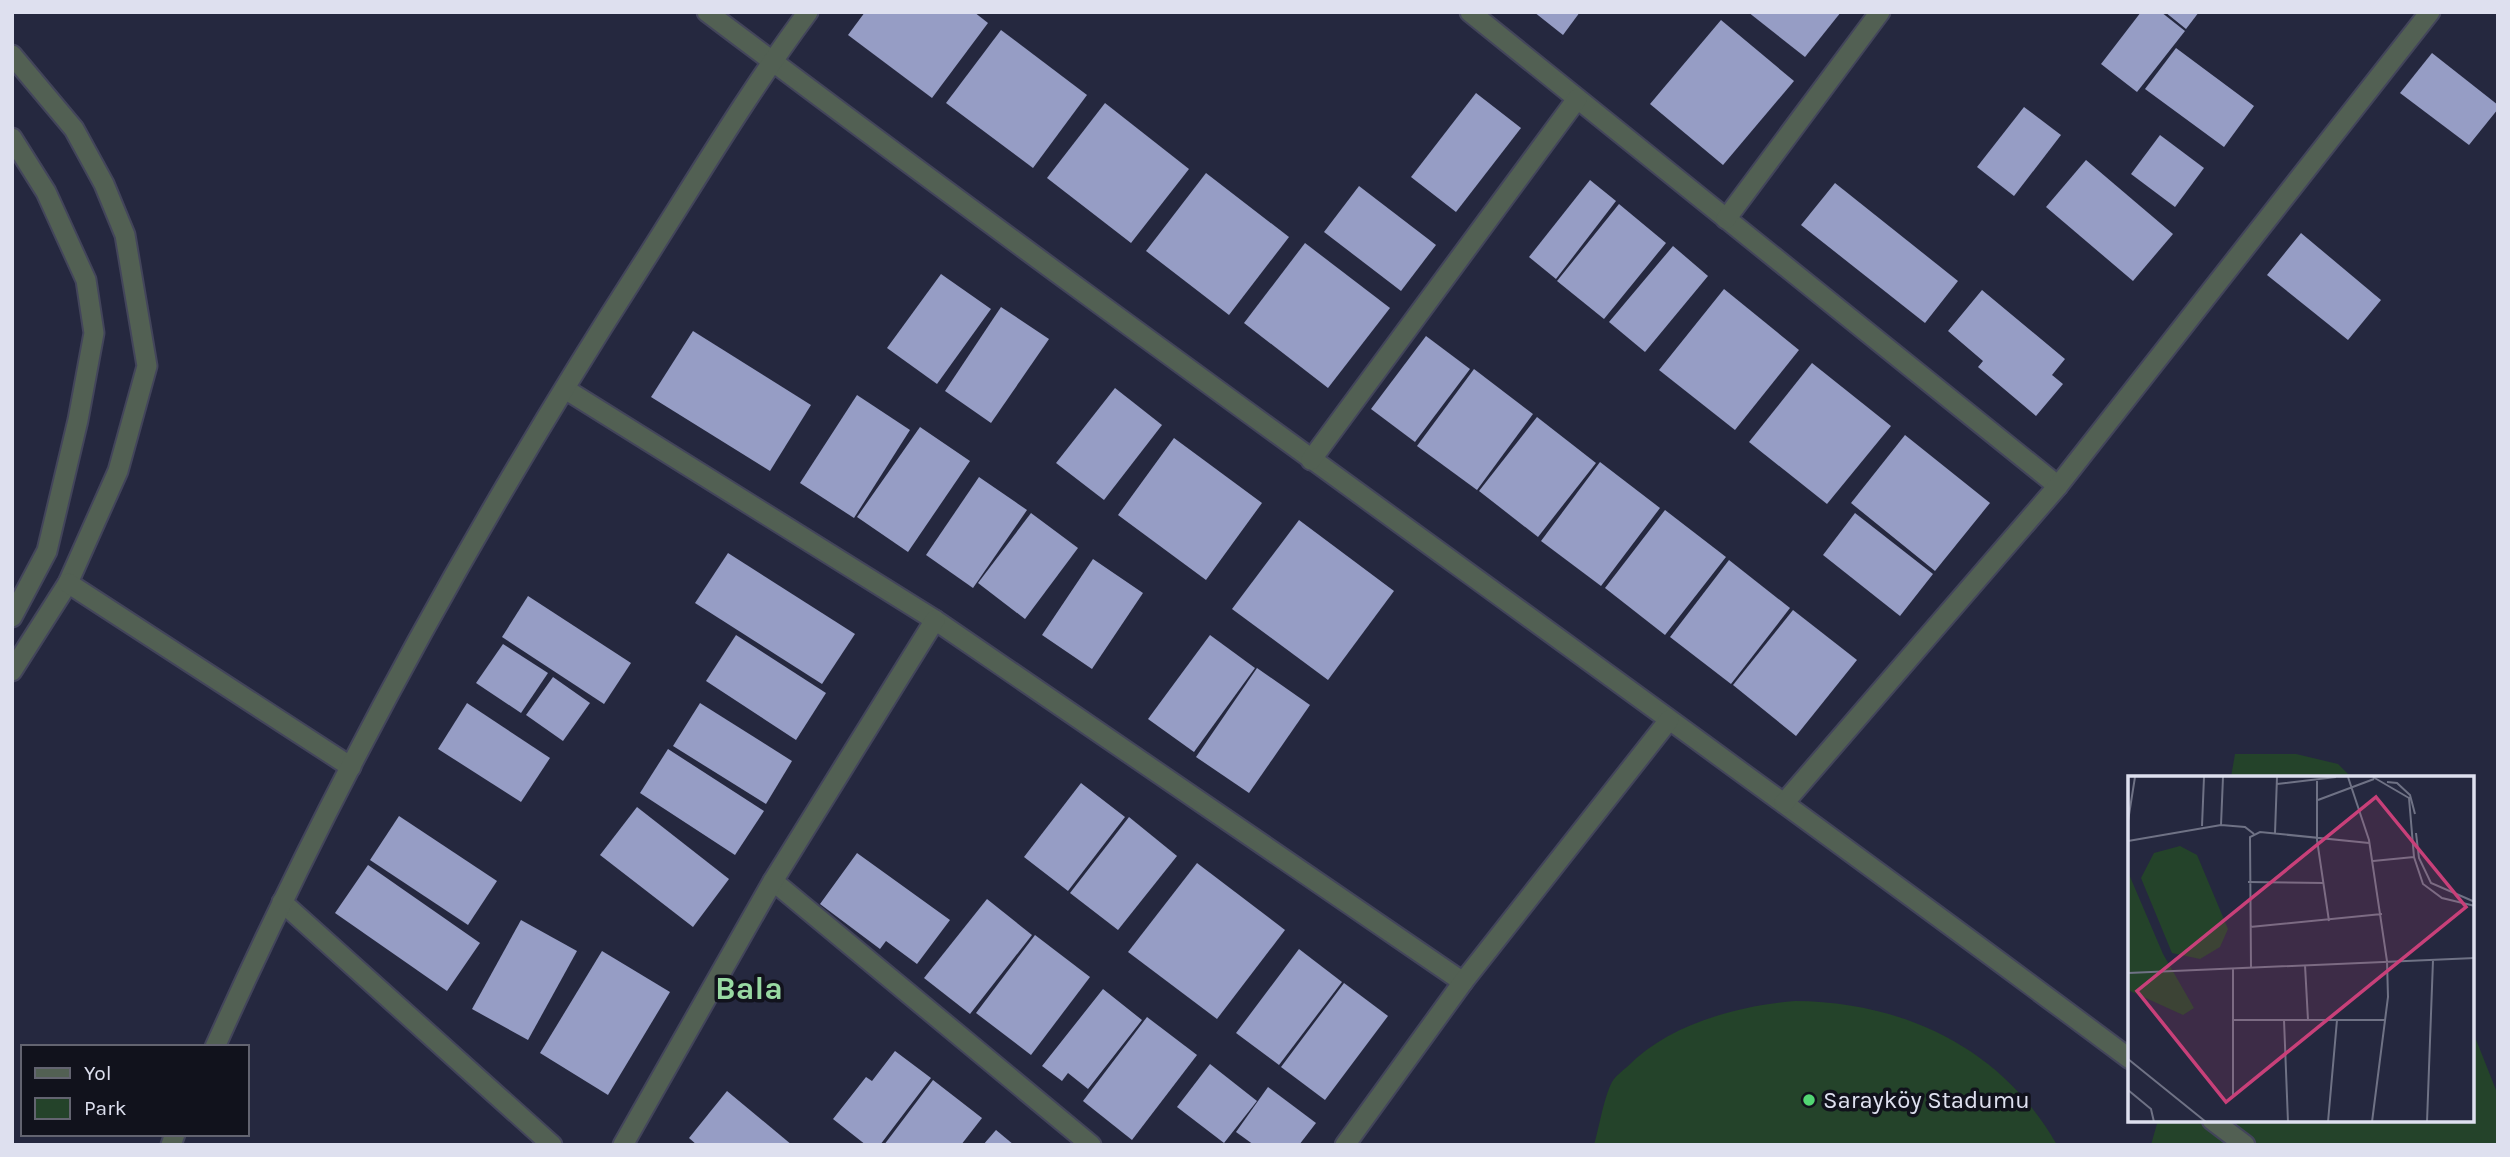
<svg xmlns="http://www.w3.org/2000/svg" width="2510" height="1157" viewBox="0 0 2510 1157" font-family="Karla,sans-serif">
<rect width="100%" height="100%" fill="#25283f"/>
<!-- green -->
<g fill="#24432a">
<polygon points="2235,754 2296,754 2338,764 2351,777 2231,777"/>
<path d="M1795,1001C1904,1002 2002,1048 2057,1145H1594C1599,1128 1604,1097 1612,1082C1615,1077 1622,1071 1627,1067C1669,1024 1737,1006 1795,1001Z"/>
<polygon points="2473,1032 2498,1095 2498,1145 2151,1145 2158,1120 2473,1120"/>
</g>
<!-- building -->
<g fill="#969dc5">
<polygon points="865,12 974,12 988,23 932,98 848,35"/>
<polygon points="1534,12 1580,12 1563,35"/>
<polygon points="1748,12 1841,12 1805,57"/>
<polygon points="2141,12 2161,12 2185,31 2137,92 2101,64"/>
<polygon points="2165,12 2199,12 2186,29"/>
<polygon points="1721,20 1794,81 1723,165 1650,104"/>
<polygon points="1001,30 1087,95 1033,168 946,103"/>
<polygon points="2176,48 2254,106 2224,147 2145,89"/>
<polygon points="2432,53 2498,105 2498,109 2469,145 2400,93"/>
<polygon points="1476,93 1521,128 1456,212 1411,177"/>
<polygon points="1105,103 1189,169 1131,243 1047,178"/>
<polygon points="2024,107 2061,135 2014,196 1977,167"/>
<polygon points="2160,135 2204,168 2175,207 2131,174"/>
<polygon points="2086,160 2173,234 2133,281 2046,207"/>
<polygon points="1206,173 1289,237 1229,315 1146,251"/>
<polygon points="1590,180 1616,201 1556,279 1529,257"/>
<polygon points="1835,183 1958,281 1925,323 1801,225"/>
<polygon points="1359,186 1436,245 1401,291 1324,232"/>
<polygon points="1619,204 1666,243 1604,319 1557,281"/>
<polygon points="2301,233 2381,300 2348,340 2267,275"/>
<polygon points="1305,243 1390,308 1328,388 1244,323"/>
<polygon points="1673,246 1708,276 1645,352 1609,322"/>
<polygon points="941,274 991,309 937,384 887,348"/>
<polygon points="1724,289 1799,350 1735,430 1659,370"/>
<polygon points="1982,290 2065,359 2052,375 2063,384 2036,416 1978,367 1983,361 1948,331"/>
<polygon points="1001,307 1049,339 991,423 945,391"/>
<polygon points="693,331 811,405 770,471 651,397"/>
<polygon points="1426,336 1470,369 1415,442 1371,409"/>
<polygon points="1812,363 1891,426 1827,504 1749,442"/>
<polygon points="1474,369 1533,414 1477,490 1417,446"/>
<polygon points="1115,388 1162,425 1104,500 1056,463"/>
<polygon points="857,395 910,430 854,518 800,483"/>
<polygon points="1537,417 1596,463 1538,537 1479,491"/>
<polygon points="920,427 970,461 908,552 857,517"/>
<polygon points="1905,435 1990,503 1935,571 1851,503"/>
<polygon points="1174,438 1262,503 1206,580 1118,515"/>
<polygon points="1600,462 1660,508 1601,586 1541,541"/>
<polygon points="979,477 1027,510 973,588 926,555"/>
<polygon points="1665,510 1726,557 1665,635 1605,588"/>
<polygon points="1031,513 1078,548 1025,619 978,583"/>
<polygon points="1855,513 1933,574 1900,616 1823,555"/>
<polygon points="1299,520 1394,591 1328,680 1232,609"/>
<polygon points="728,553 855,634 822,684 695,603"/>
<polygon points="1093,559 1143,593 1092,669 1042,635"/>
<polygon points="1729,560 1790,608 1731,684 1670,637"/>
<polygon points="528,596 631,663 604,704 502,637"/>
<polygon points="1793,610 1857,660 1796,736 1733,685"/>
<polygon points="736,635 826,693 796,740 706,681"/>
<polygon points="1210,635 1255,668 1194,752 1148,719"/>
<polygon points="503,644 548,673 521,713 476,683"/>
<polygon points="1257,668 1310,705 1249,793 1196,757"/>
<polygon points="553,677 590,703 563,741 526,715"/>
<polygon points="467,703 550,758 521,802 438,749"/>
<polygon points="700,703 792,761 766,804 673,746"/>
<polygon points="668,749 764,811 735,855 640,793"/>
<polygon points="1081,783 1125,817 1068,891 1024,857"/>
<polygon points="637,807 729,879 693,927 600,855"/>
<polygon points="399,816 497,881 468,925 370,860"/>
<polygon points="1129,817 1177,856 1118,930 1070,893"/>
<polygon points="857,853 950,920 917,964 886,941 880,949 820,904"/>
<polygon points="1197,863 1285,930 1217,1019 1128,952"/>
<polygon points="368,865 480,943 447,991 335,913"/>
<polygon points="987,899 1032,935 970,1014 924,978"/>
<polygon points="521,920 577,951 528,1040 472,1009"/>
<polygon points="1035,935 1090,977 1031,1055 976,1013"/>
<polygon points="1299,949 1342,982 1279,1065 1236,1033"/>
<polygon points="602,951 670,992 608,1095 540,1053"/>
<polygon points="1344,983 1388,1016 1325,1100 1281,1067"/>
<polygon points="1103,989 1142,1020 1088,1089 1068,1073 1062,1081 1042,1066"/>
<polygon points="1147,1017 1197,1055 1132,1140 1083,1101"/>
<polygon points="895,1051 931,1078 880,1145 866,1145 833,1119 866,1077 872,1081"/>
<polygon points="1210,1064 1257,1101 1224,1143 1177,1107"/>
<polygon points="933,1080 982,1118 961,1145 884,1145"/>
<polygon points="1268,1087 1316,1123 1299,1145 1254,1145 1236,1132"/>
<polygon points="727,1091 792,1145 697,1145 689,1138"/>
<polygon points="996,1130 1014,1145 983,1145"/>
</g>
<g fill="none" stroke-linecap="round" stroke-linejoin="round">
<!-- minor casing -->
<g stroke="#43455b" stroke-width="23">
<g id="minor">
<path d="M707,12C1177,367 1658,706 2130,1059"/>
<polyline points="1470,12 2058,486"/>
<polyline points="12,55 74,129 104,184 125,235 147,366 118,471 68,583 12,671"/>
<polyline points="12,138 46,192 86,280 94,333 78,420 47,551 12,617"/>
<polyline points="1726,219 1880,12"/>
<polyline points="565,389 935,620 1463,982"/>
<polyline points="1311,460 1577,99"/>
<polyline points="68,583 351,767"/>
<polyline points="1784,803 2058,486 2430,12"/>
<polyline points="773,881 1091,1145"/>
<polyline points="282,902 552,1145"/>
<path d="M215,1047C336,777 480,517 640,268C695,182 747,94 808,12"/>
<polyline points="2212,1120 2245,1145"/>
<polyline points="171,1145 175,1134"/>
<polyline points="623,1145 773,881 935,620"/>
<polyline points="1345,1145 1463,982 1669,720"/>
</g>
</g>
<!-- minor -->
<use href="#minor" stroke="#526053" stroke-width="19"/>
</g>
<!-- markers -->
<circle fill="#52d673" stroke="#11121c" stroke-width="2.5" cx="1809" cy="1100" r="7"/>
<g text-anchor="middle" stroke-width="7" stroke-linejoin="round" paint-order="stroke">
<!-- poi labels -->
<g font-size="24" fill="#dee0ef" stroke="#11121c" text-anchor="start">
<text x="1823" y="1108">Sarayköy Stadumu</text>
</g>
<!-- district labels -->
<g font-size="32" font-weight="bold" fill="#98d9a2" stroke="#11121c">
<text x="749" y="999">Bala</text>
</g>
</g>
<!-- overview -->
<g transform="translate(2128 776)">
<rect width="346" height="346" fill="#25283f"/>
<path d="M52,70L69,79L100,153L92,171L72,183L44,177L13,102L26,77ZM0,96L35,178L66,232L55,239L0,214Z" fill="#24432a"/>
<path fill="none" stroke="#6f7285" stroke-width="2" d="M220,1L241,64L259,185L260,221L244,346M245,1L281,22L286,81L295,108L314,122L347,130M189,5V64L201,145M259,6L269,7L282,19L287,38M149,8L208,1M190,24L246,3M0,45L7,1M93,49L95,1M74,50L76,1M147,57L149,1M288,57L291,82L303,107L347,126M0,65L93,49L117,51L126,58M245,85L286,81M120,106L196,107M122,151L254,138M177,189L180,244M123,192L122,61L132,56L241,67M0,197L347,182M104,244H258M156,244L160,346M0,283L78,346M0,314L23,333L26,346M105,321V193M200,346L209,244M299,346L305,184"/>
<path fill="#c84079" fill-opacity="0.15" stroke="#c84079" stroke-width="3.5" d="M248,21L338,131L98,326L9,215Z"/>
<rect width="346" height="346" fill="none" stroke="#dee0ef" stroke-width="3.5"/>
</g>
<!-- border -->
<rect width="2510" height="1157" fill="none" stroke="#dee0ef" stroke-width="28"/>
<!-- legend -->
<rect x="21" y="1045" width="228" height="91" fill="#11121c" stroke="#636470" stroke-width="2"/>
<rect x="35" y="1068" width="35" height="10" fill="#526053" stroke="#636470" stroke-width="2"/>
<text x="84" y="1080" font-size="21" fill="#dee0ef">Yol</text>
<rect x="35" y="1098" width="35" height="21" fill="#24432a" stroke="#636470" stroke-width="2"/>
<text x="84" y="1115" font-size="21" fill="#dee0ef">Park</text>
</svg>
